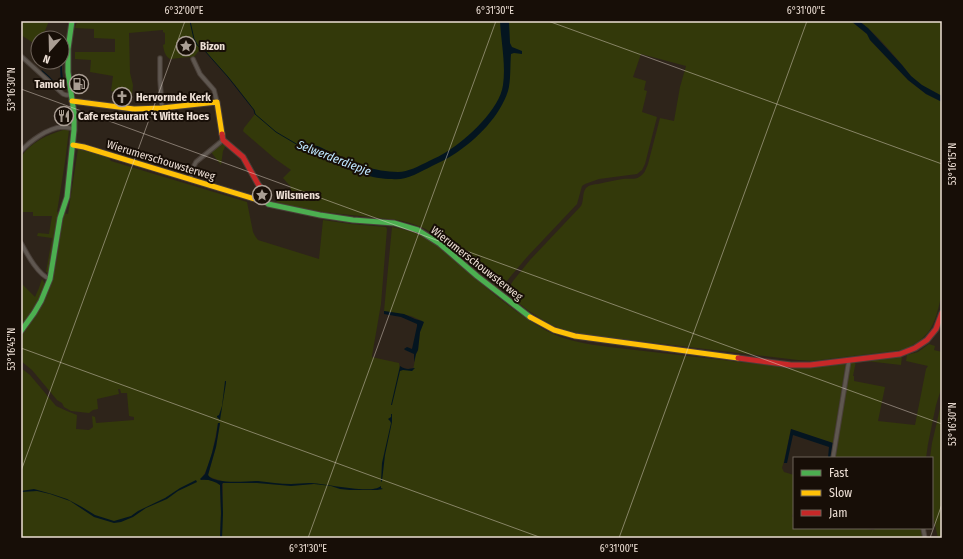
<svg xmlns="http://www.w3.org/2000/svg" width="963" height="559" viewBox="0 0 963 559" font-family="'Fira Sans Condensed',sans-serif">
<rect width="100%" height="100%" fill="#2e241a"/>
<!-- green -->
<g fill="#33390a">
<polygon points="21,21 49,21 42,38 38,38 38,46 21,35"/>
<path d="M77,21H851L867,34L870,40L908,80L926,94L942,102V293C935,322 933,338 902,350L812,361L798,360L605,337L569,332L554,326L543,320L526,309L506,293L513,281L530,260L581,206C584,201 582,193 586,188C589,185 594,184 598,184C607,182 615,180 623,179C628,178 635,180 639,177C644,175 646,169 648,164L660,118L674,121L680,87L686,66L641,54L633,77L646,81L644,90L647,91L642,112L657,117L645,164L642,170L637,174L599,179L585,184L582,186L577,204L527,257L500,289L436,235C424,227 412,223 398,220L323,212L302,208L276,202L291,187L283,178L291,170L274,158L245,133L243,131L244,128L255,114L254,110L236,86L205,51L201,48L193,58L189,57L170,59C165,56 164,51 163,45L165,44V33L163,32V30L129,33L130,73L133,85L132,95L111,91L113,76L90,72L91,60L75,59V52H115V39L94,38V29L75,28Z"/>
<path d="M859,21H942V96C931,90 919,85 911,76C908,72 905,69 903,66C890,50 875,33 859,21Z"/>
<path d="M63,130H69L65,162L57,212L60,213L49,272H46L52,238L37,236L38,233L49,234L52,216H33V212H21V157C31,142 47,135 63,130Z"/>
<polygon points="222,144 226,145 223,151 221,165 211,152"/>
<path d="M78,149L107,156L111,161L247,202L253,232L255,236L258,240L319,259L323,220L351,224L386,227L387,229L381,304L372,356V357L376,358L399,363L400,369L413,370L414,365L416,354L418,350L420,332L423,324L422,321L411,316L384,311L392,227C402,229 413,231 422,236C439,244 453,259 467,271C491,292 517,314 545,330C565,341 587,344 609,347L793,368L845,363V369L833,443L791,429L784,461L782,468L784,472L794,475V509L792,517H794V528H866V529L874,530L875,528H921L924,538H222L223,483L222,481L209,477L208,475L216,447L220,423H218C214,443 212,462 201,480C207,479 214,480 220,485L221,513L220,538H21V368L30,375L56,406L67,411L77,415L76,429L89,430L93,427L92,416L95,417L96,423L134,420V417L129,416L127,393H121L120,389H118L119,394L97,399L98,409L93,410L89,413L71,411L64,407L62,403L57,400L32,370L21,361V335L34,318L41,306L51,285L56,263L64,213L68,214Z"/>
<path d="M42,279L45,284C40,300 31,313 21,327V284L23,285L35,297L39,288Z"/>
<polygon points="929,344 935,346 934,350 942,352 942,386 936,405 928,444 926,458 835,458 849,363 856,361 853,376 854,376 854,381 885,387 878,421 915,425 926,369 928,366 906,361 907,355 918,352"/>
<polygon points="902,356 901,365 866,361"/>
<polygon points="942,400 942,538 938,538 932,512 932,458 930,458 932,443"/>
</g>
<!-- water -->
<g fill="#041520">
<path d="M500,21H509L510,43L512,47L522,51V54L514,53L511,54C510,65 511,81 508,91C500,116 477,139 456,153C449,158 440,162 432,166C420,172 406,181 392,179C383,179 371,177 362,174C340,167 320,156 298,148L297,146L299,142C306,145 313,144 320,147C325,149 329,152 334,154C354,163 375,172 398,172C408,172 419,166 429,161C435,158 442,155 448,151C467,139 500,109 503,85C506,64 501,42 500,21Z"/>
<polygon points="851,21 859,21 868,28 902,65 911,76 922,85 942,96 942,102 926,94 908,80 870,40 867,34"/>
<polygon points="60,62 62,62 62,70 64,89 62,90 41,71 42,70 49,76 60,88 61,88"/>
<polygon points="384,311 404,314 415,319 422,321 424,322 420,332 418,350 416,354 414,362 414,354 405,350 404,349 407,347 412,349 417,326 417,324 401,317 384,314"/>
<path d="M400,366C406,370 409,369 415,368L412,371L403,370L400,371L392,405H391Z"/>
<polygon points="225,381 226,381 226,383 220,420 217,417 217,416 219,415 222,406"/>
<polygon points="391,414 392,414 392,422 385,455 382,481 381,482 382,463 391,423 390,421 388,419 391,417"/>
<path d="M218,423H220L216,447L208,475C215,485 246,481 258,481C269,482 280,484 291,484C297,484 303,483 309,483C325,483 371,495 381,486V488L383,489L377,490H350L340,489L331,486L314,484L291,486L257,483H223L222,484L223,513L222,538H220L221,513L220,485C215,481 207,479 201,480L200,479L205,474L212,453L216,437Z"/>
<polygon points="791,429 833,443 831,458 828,458 829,447 793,435 787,463 784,463"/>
<polygon points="196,480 197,482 178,491 167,499 146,508 133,517 121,522 114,523 94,517 70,501 50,494 37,491 21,492 21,491 34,489 52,494 67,499 82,507 95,515 114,521 131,516 138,511 165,498 180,488"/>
</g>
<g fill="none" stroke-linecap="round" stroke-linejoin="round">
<!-- stream -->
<polyline stroke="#041520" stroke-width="1" points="190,21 194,39 198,46 205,51 228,77 254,110 255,114 276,132 298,145"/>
<!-- street casing -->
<g stroke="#493f38" stroke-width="5.5">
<g id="street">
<polyline points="21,56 63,94 66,95 71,95"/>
<polyline points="160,58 160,80 162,108"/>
<polyline points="193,59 200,74 214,90 217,102"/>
<path d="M21,151C30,141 48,128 62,127C66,127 70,128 74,129"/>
<polyline points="190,179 194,166 196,162 223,140"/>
<path d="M21,243C27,254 38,275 50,279"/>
<polyline points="833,458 849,360"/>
<polyline points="923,528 925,538"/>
</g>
</g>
<!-- fast casing -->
<g stroke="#493f38" stroke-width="7">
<g id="fast">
<polyline points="258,200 265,200 268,204 320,215 353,220 394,223 418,230 440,244 477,276 530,317"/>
<polyline points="21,331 34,313 41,301 50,279 60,218 67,197 74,130 74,113 68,72 68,49 72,21"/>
</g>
</g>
<!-- slow casing -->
<g stroke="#493f38" stroke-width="7">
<g id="slow">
<polyline points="72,101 134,109 162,108 217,102 222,134"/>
<polyline points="73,145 84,147 258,200"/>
<polyline points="530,317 554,330 575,336 738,358"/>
</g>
</g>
<!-- jam casing -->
<g stroke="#493f38" stroke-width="7">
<g id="jam">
<polyline points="222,134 223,140 243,157 258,184 266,196 265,200"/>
<polyline points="738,358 791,365 810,365 900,354 915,348 927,340 936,329 942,313"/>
</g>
</g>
<!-- street -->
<use href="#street" stroke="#5f5750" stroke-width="3.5"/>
<!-- fast -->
<use href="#fast" stroke="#4caf50" stroke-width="5"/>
<!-- slow -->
<use href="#slow" stroke="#ffc107" stroke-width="5"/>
<!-- jam -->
<use href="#jam" stroke="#c62828" stroke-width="5"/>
</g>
<!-- ticks -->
<path fill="none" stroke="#eddfd5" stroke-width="1" stroke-opacity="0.45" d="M548,21L942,164M21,89L942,424M21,348L542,538M21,471L185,21M308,538L496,21M619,538L807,21M930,538L942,504"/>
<!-- icons -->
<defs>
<g id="sight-ring" transform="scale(1)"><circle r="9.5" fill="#170e07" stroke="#aa9e94" stroke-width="1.5"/><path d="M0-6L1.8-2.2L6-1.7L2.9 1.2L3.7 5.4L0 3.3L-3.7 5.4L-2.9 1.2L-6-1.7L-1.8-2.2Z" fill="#aa9e94"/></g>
<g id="fuel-ring" transform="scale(1)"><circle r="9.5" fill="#170e07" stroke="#aa9e94" stroke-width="1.5"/><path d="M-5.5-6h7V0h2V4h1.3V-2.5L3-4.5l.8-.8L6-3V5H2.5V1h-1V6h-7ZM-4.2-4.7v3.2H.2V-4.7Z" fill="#aa9e94"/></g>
<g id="church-ring" transform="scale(1)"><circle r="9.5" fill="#170e07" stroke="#aa9e94" stroke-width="1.5"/><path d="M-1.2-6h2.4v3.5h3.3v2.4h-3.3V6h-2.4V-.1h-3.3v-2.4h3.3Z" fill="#aa9e94"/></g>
<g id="restaurant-ring" transform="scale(1)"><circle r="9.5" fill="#170e07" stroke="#aa9e94" stroke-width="1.5"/><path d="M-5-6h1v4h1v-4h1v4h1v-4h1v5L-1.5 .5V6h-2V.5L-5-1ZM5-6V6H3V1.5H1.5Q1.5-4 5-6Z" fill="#aa9e94"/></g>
</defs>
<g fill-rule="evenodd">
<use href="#sight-ring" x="186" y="46"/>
<use href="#fuel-ring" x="79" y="84"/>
<use href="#church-ring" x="122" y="97"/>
<use href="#restaurant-ring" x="64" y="116"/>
<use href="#sight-ring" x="262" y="195"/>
</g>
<g text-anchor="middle" stroke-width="4" stroke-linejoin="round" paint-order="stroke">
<!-- poi labels -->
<g font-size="11" font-weight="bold" fill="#eddfd5" stroke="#170e07" text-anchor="start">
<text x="200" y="50">Bizon</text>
<text x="65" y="88" text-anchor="end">Tamoil</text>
<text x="136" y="101">Hervormde Kerk</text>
<text x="78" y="120">Cafe restaurant 't Witte Hoes</text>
<text x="276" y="199">Wilsmens</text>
</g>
<!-- street labels -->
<g font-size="11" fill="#eddfd5" stroke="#170e07">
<text transform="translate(161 160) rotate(17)" y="4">Wierumerschouwsterweg</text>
<text transform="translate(477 263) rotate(38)" y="4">Wierumerschouwsterweg</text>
</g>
<!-- water labels -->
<g font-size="12" font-style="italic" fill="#bfe7ff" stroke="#170e07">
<text transform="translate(334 158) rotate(21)" y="4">Selwerderdiepje</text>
</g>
</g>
<!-- border -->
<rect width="963" height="559" fill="none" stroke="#170e07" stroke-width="44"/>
<!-- legend -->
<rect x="793" y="457" width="140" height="72" fill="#170e07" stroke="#6d6259"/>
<rect x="801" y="470" width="20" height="6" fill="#4caf50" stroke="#6d6259"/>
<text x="829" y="477" font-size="12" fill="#eddfd5">Fast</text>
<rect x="801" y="490" width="20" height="6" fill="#ffc107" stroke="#6d6259"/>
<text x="829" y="497" font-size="12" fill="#eddfd5">Slow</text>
<rect x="801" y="510" width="20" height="6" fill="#c62828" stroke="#6d6259"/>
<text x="829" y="517" font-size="12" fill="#eddfd5">Jam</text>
<!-- north arrow -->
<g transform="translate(50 50) rotate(200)"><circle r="19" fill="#170e07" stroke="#6d6259"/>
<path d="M0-3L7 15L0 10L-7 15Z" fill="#aa9e94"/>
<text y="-6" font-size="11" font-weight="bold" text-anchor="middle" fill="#eddfd5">N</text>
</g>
<rect x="22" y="22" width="919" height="515" fill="none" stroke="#eddfd5" stroke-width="1.5"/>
<g font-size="10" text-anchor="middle" fill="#eddfd5">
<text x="184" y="14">6°32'00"E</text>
<text x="495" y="14">6°31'30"E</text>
<text x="806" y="14">6°31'00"E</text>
<text transform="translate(11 89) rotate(-90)" y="4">53°16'30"N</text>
<text transform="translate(952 164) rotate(-90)" y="4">53°16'15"N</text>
<text transform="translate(11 349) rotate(-90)" y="4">53°16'45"N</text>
<text transform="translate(952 424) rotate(-90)" y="4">53°16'30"N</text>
<text x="308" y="552">6°31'30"E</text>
<text x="619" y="552">6°31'00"E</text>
</g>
</svg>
